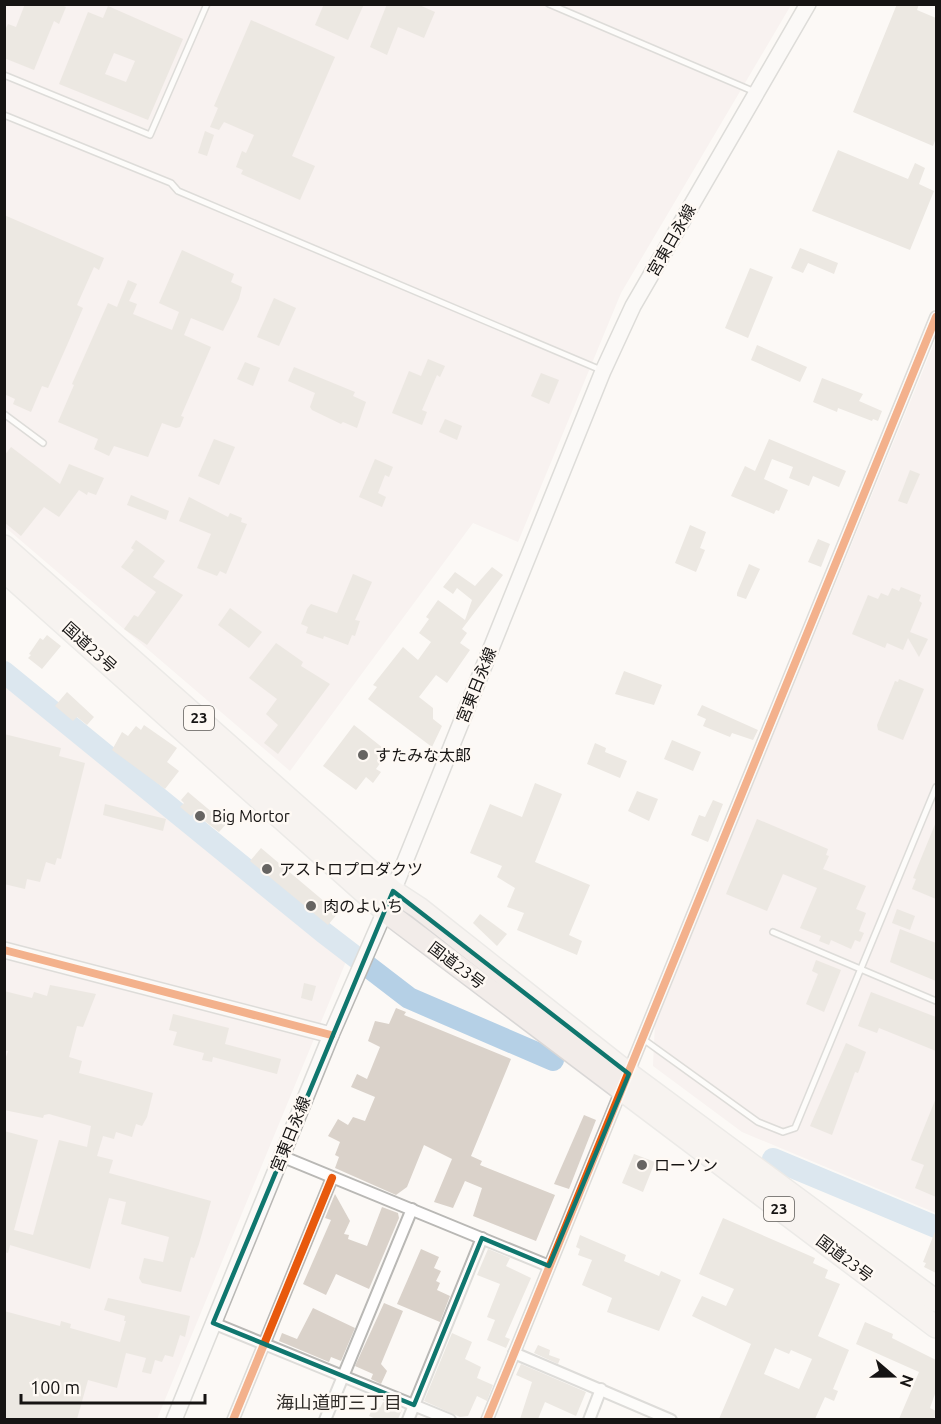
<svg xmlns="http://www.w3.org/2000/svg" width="941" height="1424" viewBox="0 0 941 1424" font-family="Ubuntu,'Noto Sans JP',sans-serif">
<rect width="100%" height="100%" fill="#fcf9f6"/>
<!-- commercial -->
<g fill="#f3e8e8">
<polygon points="5,5 791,5 621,293 518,542 473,523 290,771 5,527"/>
<polygon points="936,339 936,1213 742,1132 653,1066 655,1023"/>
<polygon points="4,686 347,959 157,1419 5,1419"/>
</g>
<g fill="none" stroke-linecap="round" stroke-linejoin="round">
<!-- river -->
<g stroke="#b5d0e6" stroke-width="22">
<polyline points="4,672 323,932 409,998 553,1060"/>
<polyline points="773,1159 936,1227"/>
</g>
</g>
<!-- building -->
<g fill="#dad2ca" fill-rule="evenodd">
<polygon points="25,4 59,4 66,7 59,24 54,21 34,70 4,58 4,32 8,24 16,27"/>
<polygon points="324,4 364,4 348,40 315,25"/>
<polygon points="387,4 417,4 435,12 424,38 398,27 387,55 370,47"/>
<polygon points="897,4 919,4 917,10 936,18 936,138 933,146 853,112"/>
<path d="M108,6L183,39L148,120L59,84L88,12L103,18ZM114,53L135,61L126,82L105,74Z"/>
<polygon points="251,20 335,57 292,156 315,166 300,200 241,174 243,170 236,167 242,151 246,153 254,135 224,122 219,130 210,127 218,108 214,106"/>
<polygon points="205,131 214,135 207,156 198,153"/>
<polygon points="838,150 908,179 915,163 925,168 919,184 934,191 910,250 812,211"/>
<polygon points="4,215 104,258 99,270 94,267 77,305 83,308 68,343 48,388 42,386 31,412 13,404 15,399 4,394"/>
<polygon points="800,248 838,263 834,274 808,263 803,273 791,268"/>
<polygon points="182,250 234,274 231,282 242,287 239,299 223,331 191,318 184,335 211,347 181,416 184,417 180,427 176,428 162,423 148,457 114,446 109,456 94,449 98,439 58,422 74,385 72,384 108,303 117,307 128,280 137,284 129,301 137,304 133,314 172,330 179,312 159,303"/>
<polygon points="750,268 773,277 748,338 725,328"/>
<polygon points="274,298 296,308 279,346 257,337"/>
<polygon points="757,345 807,367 800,382 751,360"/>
<polygon points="428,359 445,366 440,377 437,375 422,410 427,412 422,425 392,413 409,371 421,376"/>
<polygon points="245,362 260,368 253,386 237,379"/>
<polygon points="294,367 355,392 353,396 366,402 357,428 343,422 341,424 312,410 310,407 315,393 288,381"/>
<polygon points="541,373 559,380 549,404 531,396"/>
<polygon points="822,378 863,394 859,401 882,411 878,421 873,419 872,421 838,408 837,412 813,402"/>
<polygon points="445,419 462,426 457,440 439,432"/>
<polygon points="214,439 235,447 219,485 198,476"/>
<polygon points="769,439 846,471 839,487 813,476 809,486 789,478 793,467 772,459 764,479 788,490 779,511 776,510 774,514 731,496 745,466 755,471"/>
<polygon points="11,447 60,484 69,464 104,478 96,495 88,492 87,495 79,490 59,517 44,507 21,536 4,522 4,456"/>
<polygon points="375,459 393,467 389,477 385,475 378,493 386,497 382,507 359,497"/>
<polygon points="910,470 920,474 907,504 898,501"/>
<polygon points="131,495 169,511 166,520 127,505"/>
<polygon points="189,497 228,517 230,513 242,518 241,522 247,524 226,574 220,571 217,576 197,568 211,534 179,521"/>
<polygon points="690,525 706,532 700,548 705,550 696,572 675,563"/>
<polygon points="818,539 830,544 821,567 808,562"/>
<polygon points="136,540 165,561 153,577 183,595 147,645 124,629 134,615 138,617 156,592 121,567 134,550 131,548"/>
<polygon points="749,564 760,569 746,599 737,596 737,593"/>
<polygon points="492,567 503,575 462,629 467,633 460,643 470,650 447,683 436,675 419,697 433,708 433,719 442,726 432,747 368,699 377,687 373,685 403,647 418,660 431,642 419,633 429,619 426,617 438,600 465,620 472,600 457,588 453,594 443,587 455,572 475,586"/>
<polygon points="353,574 372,582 355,620 360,621 355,636 352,635 348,645 324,636 323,639 306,633 308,627 301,624 307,609 311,604 337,613"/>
<polygon points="901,587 921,595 919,601 922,603 910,632 928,639 919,657 908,638 903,650 887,643 885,648 852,634 868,595 878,599 881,593 888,596 892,588 899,591"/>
<polygon points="230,608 262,632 249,648 218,625"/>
<polygon points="47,635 61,646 42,669 28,658 31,655 29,654 40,638 43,640"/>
<polygon points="276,643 303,662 301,666 330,684 278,754 264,743 278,725 266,714 277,699 249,678"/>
<polygon points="624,671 662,685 654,705 615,694"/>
<polygon points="899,679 924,689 903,740 878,730 877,725 895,681 898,682"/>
<polygon points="67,692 94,717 87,725 77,717 73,721 55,706"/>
<polygon points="702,705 758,730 753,740 732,733 730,737 703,726 706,719 697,715"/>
<polygon points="144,725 177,748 167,762 179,771 165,789 112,750 122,732 128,736 136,726 141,730"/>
<polygon points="354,725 388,752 376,769 381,772 373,783 366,777 356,790 323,766"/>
<polygon points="4,734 61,748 59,756 85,763 61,859 57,858 55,865 46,862 40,882 27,879 25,889 4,884"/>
<polygon points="672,740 701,752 693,771 664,759"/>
<polygon points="595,743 606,748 605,752 627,761 620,778 587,764"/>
<polygon points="535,783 562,794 535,862 590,885 569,935 582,941 577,955 517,930 524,913 507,907 515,888 497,877 502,866 470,853 490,804 522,817"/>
<polygon points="637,791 658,799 649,821 628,811"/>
<polygon points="188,792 226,824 219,832 194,813 191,816 180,807 184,803 181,800"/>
<polygon points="713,800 723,804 708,842 691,835 699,815 705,817"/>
<polygon points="105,804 166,819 163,831 103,815"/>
<polygon points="757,819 828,849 826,855 829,856 823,869 866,886 856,909 866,913 859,931 864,933 860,942 855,940 851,949 831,940 829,945 819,941 821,936 800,928 817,888 783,874 767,911 726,894"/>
<polygon points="936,822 936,899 912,889 916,879 913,878"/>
<polygon points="261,848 338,913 328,925 250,861"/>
<polygon points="897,909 915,916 910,930 892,923"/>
<polygon points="480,914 507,934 497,946 473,923"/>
<polygon points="900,929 936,943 936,981 890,962"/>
<polygon points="816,960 841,970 824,1012 806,1004 818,974 812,971"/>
<polygon points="304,983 316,986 312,1001 301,998"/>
<polygon points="50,985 96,994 83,1027 77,1026 69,1057 82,1061 79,1073 153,1093 147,1117 142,1126 136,1124 132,1137 116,1132 114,1139 103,1136 97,1156 113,1160 109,1173 211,1201 199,1244 194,1258 191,1257 181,1292 142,1283 139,1278 144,1258 163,1262 169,1237 121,1224 126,1202 109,1198 90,1269 10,1245 8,1253 4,1252 4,1131 38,1140 14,1230 33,1235 59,1140 87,1147 91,1126 49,1114 44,1115 43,1118 4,1110 4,1063 8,1051 4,1051 4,991 32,998 34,992 47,996"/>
<polygon points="871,992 936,1017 936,1051 879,1028 877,1033 858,1026"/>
<polygon points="396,1008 406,1012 404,1015 511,1059 471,1156 482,1161 480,1165 555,1195 536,1241 473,1216 482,1188 465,1181 453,1208 434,1202 452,1159 424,1145 407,1187 396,1195 335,1168 339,1157 335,1155 340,1142 328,1136 338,1119 348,1125 353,1117 365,1121 375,1097 351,1087 357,1074 367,1079 380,1047 368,1041 375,1021 389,1024"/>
<polygon points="173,1014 229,1028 225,1044 281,1059 277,1074 213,1057 212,1062 202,1060 204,1053 173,1045 177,1032 169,1030"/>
<polygon points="846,1043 866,1052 858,1073 855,1072 832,1135 810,1126"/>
<polygon points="936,1098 936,1197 915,1188 924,1165 911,1160"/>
<polygon points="584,1115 596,1120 569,1189 554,1184"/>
<polygon points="634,1154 655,1162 643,1192 622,1183"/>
<polygon points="335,1194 350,1221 344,1234 349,1235 348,1239 367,1246 382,1207 398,1213 399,1218 369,1289 336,1274 326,1295 303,1284 331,1220 325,1218"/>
<path d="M723,1218L815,1258L813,1263L828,1270L825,1278L840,1284L818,1336L849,1350L833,1389L838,1391L834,1401L825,1397L815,1419H719L751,1344L692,1316L702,1296L726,1306L734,1289L699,1274ZM775,1348L789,1354L791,1350L812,1359L799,1389L764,1374Z"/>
<polygon points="936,1229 936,1273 924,1267 926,1263 923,1262"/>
<polygon points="580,1235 626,1255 624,1261 659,1276 661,1271 681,1280 659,1331 607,1312 612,1298 582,1285 592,1260 578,1255 580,1249 576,1247"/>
<polygon points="421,1249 439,1257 434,1268 441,1271 436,1281 440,1283 437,1290 450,1296 440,1322 397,1304"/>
<polygon points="488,1249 510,1258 506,1266 531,1278 505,1337 510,1339 506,1348 487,1340 495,1320 487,1317 500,1284 477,1275"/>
<polygon points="108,1298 190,1316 185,1337 180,1335 173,1357 165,1355 162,1362 155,1360 151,1374 142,1372 146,1358 126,1353 117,1388 88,1380 77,1419 4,1419 4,1311 60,1326 61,1321 71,1324 70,1328 120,1342 126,1321 124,1321 125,1316 104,1310"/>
<polygon points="384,1303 403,1311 381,1364 387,1371 381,1384 371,1379 373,1374 355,1366"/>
<polygon points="313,1308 355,1328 341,1361 331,1357 329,1362 279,1341 282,1333 297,1339"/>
<polygon points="865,1322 893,1334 892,1338 936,1360 936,1391 930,1408 936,1411 934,1419 899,1419 919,1372 856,1344"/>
<polygon points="452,1333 472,1342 465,1359 481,1367 477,1378 493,1385 487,1401 477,1396 468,1416 460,1417 424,1401"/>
<polygon points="538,1345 550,1350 549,1355 560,1359 558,1364 534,1353"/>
<polygon points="521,1364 586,1392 576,1416 545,1402 538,1419 520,1419 532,1382 516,1375"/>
<polygon points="383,1402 402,1410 398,1419 376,1419 369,1416 374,1405 380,1408"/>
</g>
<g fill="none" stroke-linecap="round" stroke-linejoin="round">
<!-- lane casing -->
<g stroke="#b9b8b5" stroke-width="8">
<g id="lane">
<polyline points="549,4 755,92"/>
<polyline points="4,75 150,135 207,4"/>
<polyline points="4,115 171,183 178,191 601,370"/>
<polyline points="4,414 43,443"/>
<polyline points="773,932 936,1001"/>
<polyline points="643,1039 758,1122 783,1132 795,1128 936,787"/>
</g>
</g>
<!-- street casing -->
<g stroke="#b9b8b5" stroke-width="14">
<g id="street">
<polyline points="281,1156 549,1266"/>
<polyline points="213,1323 450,1420"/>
<polyline points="514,1353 671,1420"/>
<polyline points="233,1420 332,1178"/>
<polyline points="325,1420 412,1209"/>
<polyline points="408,1420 482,1238"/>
<polyline points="487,1420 936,317"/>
<polyline points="589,1420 601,1389"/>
</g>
</g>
<!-- secondary casing -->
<g stroke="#b9b8b5" stroke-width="18">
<g id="secondary">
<polyline points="4,950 331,1035"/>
<polyline points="174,1420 331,1035 385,911 603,371 633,306 808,4"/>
</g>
</g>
<!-- highway casing -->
<g stroke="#d9d7d6" stroke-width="24">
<g id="highway">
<polyline points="4,546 393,891 419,908 629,1074 936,1301"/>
<polyline points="4,571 385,911 936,1327"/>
</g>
</g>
<!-- lane -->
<use href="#lane" stroke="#fffefe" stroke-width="5"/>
<!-- street -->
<use href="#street" stroke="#fffefe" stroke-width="10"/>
<!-- secondary -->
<use href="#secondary" stroke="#faf9f8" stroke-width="15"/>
<!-- highway -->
<use href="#highway" stroke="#f2ece9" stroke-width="21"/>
<!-- cycleway casing -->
<g stroke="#fef9f4" stroke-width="11">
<g id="cycleway">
<polyline points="4,950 331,1035"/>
<polyline points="233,1420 332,1178"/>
<polyline points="487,1420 936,317"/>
</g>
</g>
<!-- cycleway -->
<use href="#cycleway" stroke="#e8590c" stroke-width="8"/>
</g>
<!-- marked area -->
<path d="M0 0H941V1424H0ZM393,891L629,1074L549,1266L482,1238L414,1405L213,1323Z" fill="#fcf9f6" fill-opacity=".55" fill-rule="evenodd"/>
<path fill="none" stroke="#0f766e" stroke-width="4.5" stroke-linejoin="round" d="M393,891L629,1074L549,1266L482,1238L414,1405L213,1323Z"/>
<!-- markers -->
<g fill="#666462" stroke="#fef9f4" stroke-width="2">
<circle cx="363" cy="755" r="6"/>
<circle cx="200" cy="816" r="6"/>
<circle cx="267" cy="869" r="6"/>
<circle cx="311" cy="906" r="6"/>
<circle cx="642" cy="1165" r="6"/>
</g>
<g text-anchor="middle" stroke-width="5" stroke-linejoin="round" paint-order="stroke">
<!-- shield labels -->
<g fill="#fef9f4" stroke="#5c5956" stroke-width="1.5">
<rect x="184" y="706" width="30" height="24" rx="4.5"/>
<rect x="764" y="1197" width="30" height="24" rx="4.5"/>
</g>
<g font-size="15" font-weight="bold" fill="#161413">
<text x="199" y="723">23</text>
<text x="779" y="1214">23</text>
</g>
<!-- street labels -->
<g font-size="16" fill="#161413" stroke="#fef9f4">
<text transform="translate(671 240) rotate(-60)" y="6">宮東日永線</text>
<text transform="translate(90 647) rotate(42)" y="6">国道23号</text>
<text transform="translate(476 685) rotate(-68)" y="6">宮東日永線</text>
<text transform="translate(457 965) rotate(37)" y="6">国道23号</text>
<text transform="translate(290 1134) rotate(-68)" y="6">宮東日永線</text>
<text transform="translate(845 1258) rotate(37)" y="6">国道23号</text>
</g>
<!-- poi labels -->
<g font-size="16" fill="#161413" stroke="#fef9f4" text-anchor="start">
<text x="375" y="761">すたみな太郎</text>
<text x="212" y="822">Big Mortor</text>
<text x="279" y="875">アストロプロダクツ</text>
<text x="323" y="912">肉のよいち</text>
<text x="654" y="1171">ローソン</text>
</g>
<!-- neighbourhood labels -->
<g font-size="18" fill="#312d29" stroke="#fef9f4">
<text x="339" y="1409">海山道町三丁目</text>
</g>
</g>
<!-- border -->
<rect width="941" height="1424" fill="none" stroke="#161413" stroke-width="12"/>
<!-- north arrow -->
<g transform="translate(893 1376) rotate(110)" stroke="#fef9f4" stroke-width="4.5" paint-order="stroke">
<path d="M0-4.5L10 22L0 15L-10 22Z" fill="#161413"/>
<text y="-9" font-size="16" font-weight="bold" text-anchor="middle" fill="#161413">N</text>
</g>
<!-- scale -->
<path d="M21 1394v9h184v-9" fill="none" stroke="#161413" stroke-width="3"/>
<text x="30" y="1394" font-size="18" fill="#161413" stroke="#fef9f4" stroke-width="4.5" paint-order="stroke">100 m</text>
</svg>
